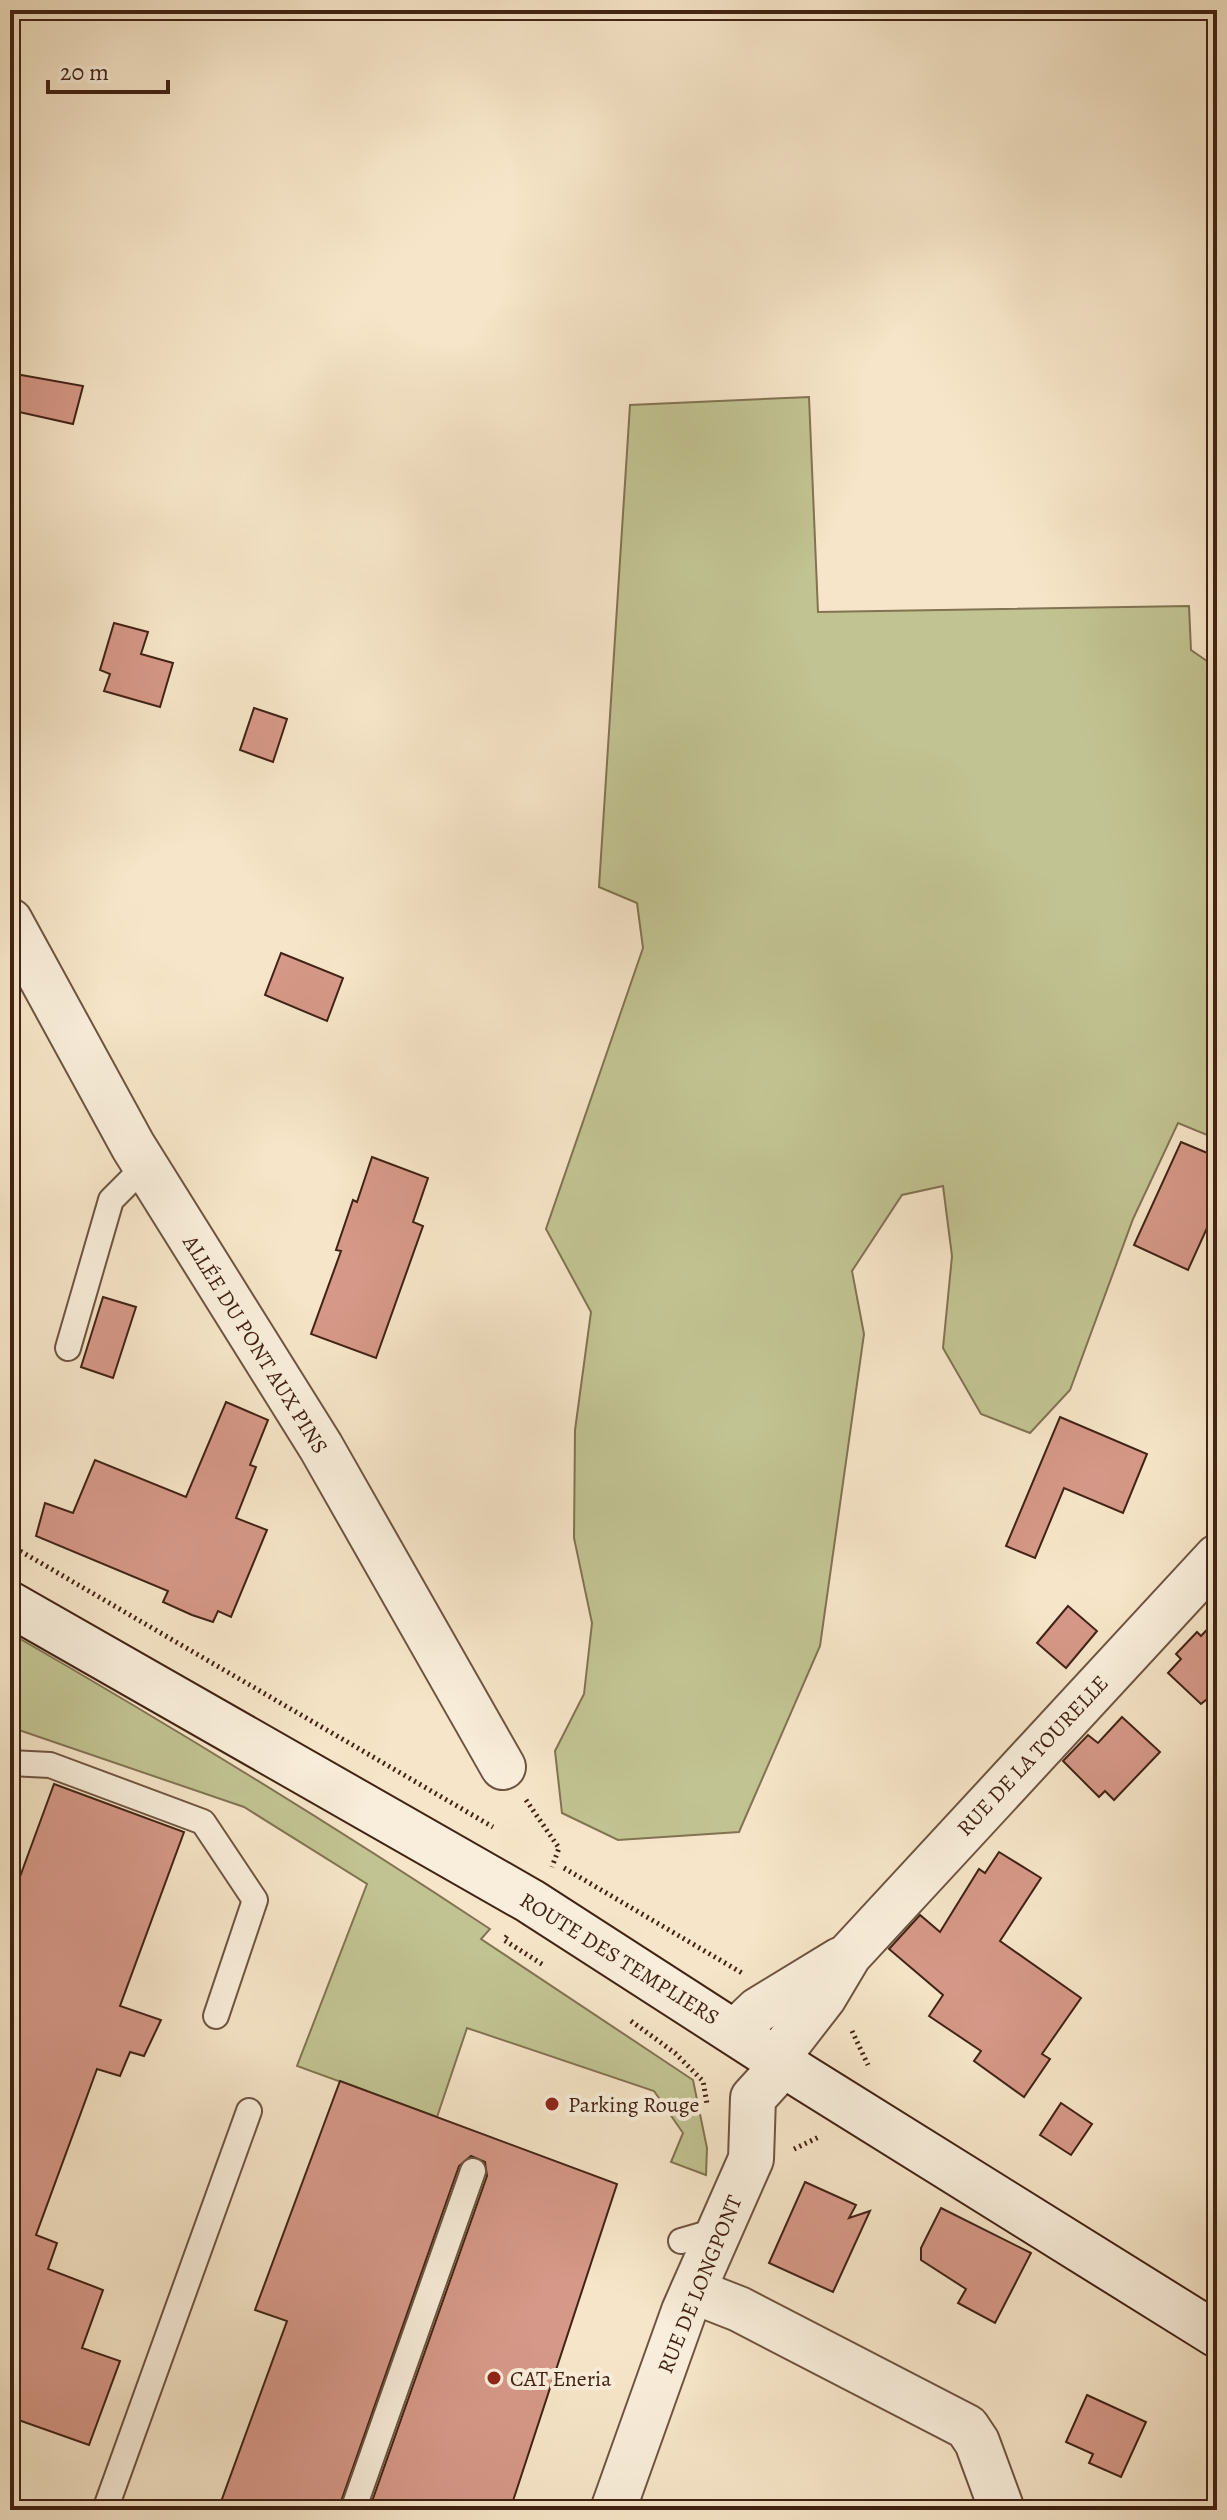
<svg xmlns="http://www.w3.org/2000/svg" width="1227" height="2520" viewBox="0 0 1227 2520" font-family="Alegreya,serif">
<rect width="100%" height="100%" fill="#f6e5c8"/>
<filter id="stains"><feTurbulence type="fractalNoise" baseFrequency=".0025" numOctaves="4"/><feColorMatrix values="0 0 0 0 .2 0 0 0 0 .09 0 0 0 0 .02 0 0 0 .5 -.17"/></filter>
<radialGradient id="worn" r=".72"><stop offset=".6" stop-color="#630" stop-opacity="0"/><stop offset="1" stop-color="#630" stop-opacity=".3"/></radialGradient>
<!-- green -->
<g fill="#c2c392" stroke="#827352" stroke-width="2">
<polygon points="809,397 818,612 1189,606 1191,650 1217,668 1217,1139 1178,1123 1133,1219 1070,1390 1030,1433 981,1414 943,1348 952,1256 943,1186 902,1195 852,1271 864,1334 820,1646 739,1832 618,1840 562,1813 555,1751 584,1694 592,1623 574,1538 575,1430 591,1312 546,1229 643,948 637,903 599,887 630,405"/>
<path d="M10,1633C173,1727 333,1825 490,1929L481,1939L693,2080L707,2148L706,2175L671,2162L683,2133L654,2091L467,2028L437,2117L297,2066L367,1884L244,1807L10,1727Z"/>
</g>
<!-- building -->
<g fill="#d69888" stroke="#412313" stroke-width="2">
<polygon points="10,373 83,386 73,424 10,410"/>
<polygon points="114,623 148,632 141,654 173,663 160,707 104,691 110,674 100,670"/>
<polygon points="254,708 287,719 273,762 240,750"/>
<polygon points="281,953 343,978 327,1021 265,995"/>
<polygon points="1181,1142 1217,1157 1217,1206 1188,1270 1134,1245"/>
<polygon points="372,1157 428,1178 413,1222 423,1226 376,1358 311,1334 341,1251 336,1250 353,1200 357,1202"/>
<polygon points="103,1297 136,1307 113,1378 81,1367"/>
<polygon points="226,1402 268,1420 250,1465 256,1467 236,1518 267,1530 231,1617 218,1611 213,1622 192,1615 163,1602 168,1591 36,1536 45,1503 73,1513 95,1460 186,1497"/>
<polygon points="1060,1417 1147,1454 1123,1513 1064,1488 1035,1558 1006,1546"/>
<polygon points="1068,1606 1097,1631 1066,1668 1037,1643"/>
<polygon points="1217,1619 1217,1691 1201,1704 1168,1673 1181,1659 1176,1654 1197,1632 1201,1636"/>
<polygon points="1122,1717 1160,1752 1114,1800 1105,1791 1099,1797 1063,1761 1088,1735 1098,1743"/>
<polygon points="54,1784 184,1832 120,2006 161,2020 144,2056 130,2052 120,2076 97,2069 36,2235 57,2243 48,2269 103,2290 82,2348 120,2361 89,2445 10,2417 10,1904"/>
<polygon points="999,1852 1041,1878 1000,1941 1081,1998 1042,2054 1050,2059 1024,2097 974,2061 981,2051 929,2016 943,1995 889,1949 920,1915 940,1932 979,1869 985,1873"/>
<polygon points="340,2081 617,2184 510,2510 369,2510 487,2176 485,2162 471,2156 459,2166 338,2510 218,2510 287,2321 255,2310"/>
<polygon points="1061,2103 1092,2124 1071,2155 1040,2135"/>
<polygon points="805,2182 856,2205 849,2218 870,2211 833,2292 769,2263"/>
<polygon points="941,2208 1031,2253 995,2323 958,2303 966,2289 921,2260 921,2248"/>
<polygon points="1087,2395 1146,2422 1121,2477 1089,2463 1093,2454 1066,2442"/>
</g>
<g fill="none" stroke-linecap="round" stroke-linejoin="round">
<!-- lane casing -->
<g stroke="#6e5440" stroke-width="28">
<g id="lane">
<polyline points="68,1348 111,1200 146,1165"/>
<polyline points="10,1763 50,1765 203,1822 255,1900 216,2016"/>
<polyline points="681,2241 719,2230"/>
<polyline points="105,2510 249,2111"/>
<polyline points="353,2510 473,2171"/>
</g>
</g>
<!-- street casing -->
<g stroke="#6e5440" stroke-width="48">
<g id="street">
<polyline points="10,921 133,1146 321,1447 503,1767"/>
<polyline points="736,2031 758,2010 840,1960"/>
<polyline points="776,2059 824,1997 849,1955 1217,1557"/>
<polyline points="693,2291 739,2309 967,2427 977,2442 1002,2510"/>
<polyline points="613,2510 684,2311 751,2159 753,2098 784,2064"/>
</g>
</g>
<!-- secondary casing -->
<g stroke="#412313" stroke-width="48">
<polyline id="secondary" points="10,1604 530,1901 803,2077 1217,2335"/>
</g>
<!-- path -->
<g stroke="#412313" stroke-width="5" stroke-dasharray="2 4" stroke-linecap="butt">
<polyline points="10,1545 493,1827"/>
<polyline points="526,1800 559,1848 552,1867"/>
<polyline points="564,1868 742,1973"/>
<polyline points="507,1936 504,1940 545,1966"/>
<polyline points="631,2021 675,2053 703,2081 707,2104"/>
<polyline points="852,2031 868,2065"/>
<polyline points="794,2149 821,2136"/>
</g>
<!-- lane -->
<use href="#lane" stroke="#f9eedb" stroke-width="24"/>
<!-- street -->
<use href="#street" stroke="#f9eedb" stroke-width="44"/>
<!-- secondary -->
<use href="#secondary" stroke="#f9eedb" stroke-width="44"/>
</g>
<!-- markers -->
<g fill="#8f2418" stroke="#f9eedb" stroke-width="3">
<circle cx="552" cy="2104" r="8"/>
<circle cx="494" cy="2378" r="8"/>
</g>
<g text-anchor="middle" stroke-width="8" stroke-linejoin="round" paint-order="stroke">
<!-- street labels -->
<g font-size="22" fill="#412313" stroke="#f9eedb">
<text transform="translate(256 1344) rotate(58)" y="8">ALLÉE DU PONT AUX PINS</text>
<text transform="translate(1032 1755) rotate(-47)" y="8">RUE DE LA TOURELLE</text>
<text transform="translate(620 1958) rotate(32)" y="8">ROUTE DES TEMPLIERS</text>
<text transform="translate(699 2284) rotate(-68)" y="8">RUE DE LONGPONT</text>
</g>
<!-- poi labels -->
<g font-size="22" fill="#412313" stroke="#f9eedb" text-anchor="start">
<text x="568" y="2112">Parking Rouge</text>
<text x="510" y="2386">CAT Eneria</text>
</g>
</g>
<!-- margin -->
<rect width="1227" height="2520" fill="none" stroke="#f6e5c8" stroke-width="40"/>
<rect x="12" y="12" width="1203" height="2496" fill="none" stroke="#412313" stroke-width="4"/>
<rect x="20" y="20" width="1187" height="2480" fill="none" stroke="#412313" stroke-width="2"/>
<!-- scale -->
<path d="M48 80v12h120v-12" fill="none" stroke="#412313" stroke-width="4"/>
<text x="60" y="80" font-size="24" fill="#412313" stroke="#f9eedb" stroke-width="6" paint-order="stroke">20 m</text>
<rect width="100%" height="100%" filter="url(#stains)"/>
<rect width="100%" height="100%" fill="url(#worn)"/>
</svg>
